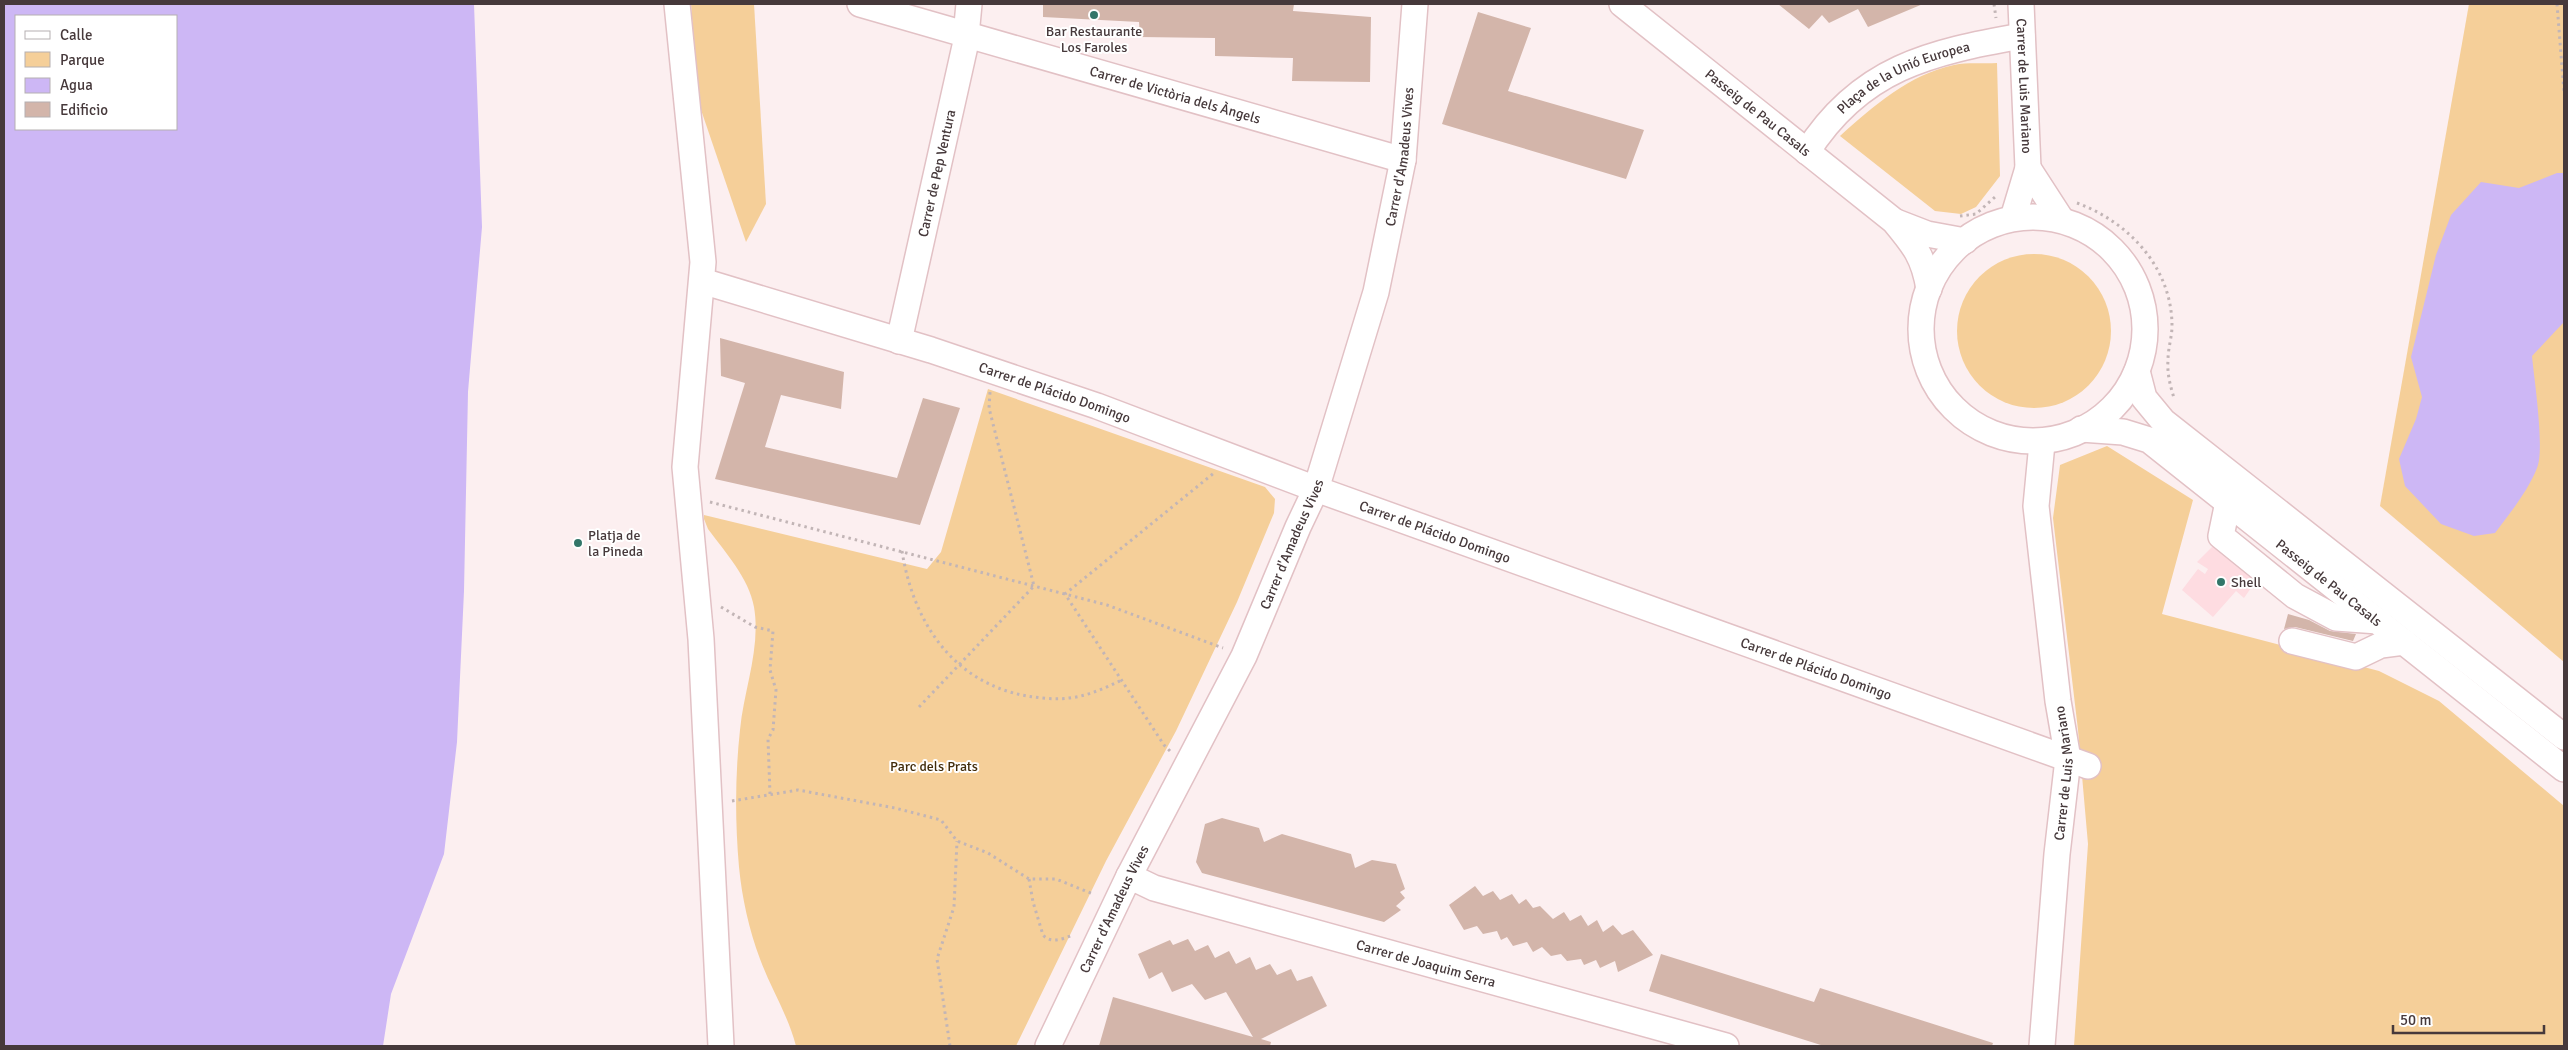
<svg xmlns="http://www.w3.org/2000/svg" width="2568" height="1050" viewBox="0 0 2568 1050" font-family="Signika,sans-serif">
<rect width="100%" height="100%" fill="#fceff0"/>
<!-- built -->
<polygon fill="#fedce1" points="2220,539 2262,572 2244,598 2236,591 2213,617 2182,590 2198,569 2205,574 2208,569 2197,562"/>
<!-- green -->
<g fill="#f5cf99">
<polygon points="691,4 754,4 766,204 746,242 698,101"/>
<polygon points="2469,4 2564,4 2564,662 2380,506"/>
<path d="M1997,63L2000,176L1976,207L1961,214L1935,211L1840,136C1872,107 1910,74 1954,65C1968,62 1983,64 1997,63Z"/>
<circle cx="2034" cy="331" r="77"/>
<path d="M988,389L1265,487L1275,499L1274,513L1237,602L1176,731L1106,861L1016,1046H796C788,1015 771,989 760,959C749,930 742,898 739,867C735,821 735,776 740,730C744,689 761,648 754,607C749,578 725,552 708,529L704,519V515L927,569L941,552Z"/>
<polygon points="2107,446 2193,500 2162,614 2379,671 2439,701 2564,806 2564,1046 2074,1046 2088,844 2078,730 2053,518 2060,465"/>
</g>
<!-- water -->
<g fill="#cdb7f5" fill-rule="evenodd">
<path d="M4,4H474L482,227L468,392L464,591L457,742L444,854L391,994L383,1046H4ZM16,16H176V129H16Z"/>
<path d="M2557,173H2564V322L2532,356C2534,378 2545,450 2537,468C2528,491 2510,513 2495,533L2474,536L2441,524L2405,486L2399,459L2416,419L2422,397L2411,357L2436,255L2451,215L2481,182L2519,188Z"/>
</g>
<!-- building -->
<g fill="#d3b5aa">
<polygon points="1043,4 1294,4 1293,11 1371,17 1370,82 1292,81 1293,58 1215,56 1215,38 1140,37 1139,22 1043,17"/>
<polygon points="1778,4 1923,4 1868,27 1858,9 1829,23 1822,15 1809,29"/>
<polygon points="1478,12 1531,28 1508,91 1644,130 1626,179 1442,124"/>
<polygon points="720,338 844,372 841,409 781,395 765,447 897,478 923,398 960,408 920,525 715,479 745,383 721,376"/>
<polygon points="2288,614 2309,620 2330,631 2356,634 2353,641 2295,627 2284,629"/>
<polygon points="1222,818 1259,828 1264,842 1282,834 1351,854 1355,868 1372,860 1396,864 1405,889 1400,892 1405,898 1396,906 1401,910 1384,922 1202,873 1196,862 1205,824"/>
<polygon points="1475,886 1483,896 1493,891 1500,900 1512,894 1519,904 1526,899 1533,908 1540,906 1553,919 1564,912 1570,921 1581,915 1588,926 1597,920 1603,932 1613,925 1622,935 1633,930 1653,955 1618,972 1615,961 1600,968 1596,960 1584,965 1581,959 1567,961 1561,954 1551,956 1542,947 1533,952 1527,942 1513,946 1507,937 1501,940 1497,931 1483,934 1477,926 1464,930 1449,905"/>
<polygon points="1188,939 1195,951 1208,945 1215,958 1229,951 1236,964 1250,957 1256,970 1270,964 1277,975 1291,969 1297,981 1312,976 1327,1006 1261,1039 1271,1042 1270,1046 1099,1046 1113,997 1253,1037 1226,992 1205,1000 1192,984 1172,992 1162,972 1149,979 1138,954 1170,940 1173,945"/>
<polygon points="1661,954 1814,1002 1820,988 1993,1043 1992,1046 1824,1046 1649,991"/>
</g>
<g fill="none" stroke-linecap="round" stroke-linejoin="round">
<!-- minor casing -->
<g stroke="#e2c1c5" stroke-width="28">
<g id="minor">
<polyline points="677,4 703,262 685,467 701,639 721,1046"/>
<path id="s1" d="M860,4L1403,160"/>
<path id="s2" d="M1622,4L1894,221C1914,245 1924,257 1929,289"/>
<path id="s3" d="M2021,4L2028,168"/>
<path id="s4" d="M1807,152C1860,68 1930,52 2022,36"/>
<circle cx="2033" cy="329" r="112"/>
<polyline points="2013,218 2028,168 2061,219"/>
<polyline points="1896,222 1927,234 1965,241"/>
<path id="s5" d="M702,281L931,350L1097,406L1316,489L2088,766"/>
<path id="s6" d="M899,341L965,46L969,4"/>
<polyline points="2137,371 2144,398 2163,421 2564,737"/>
<path id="s7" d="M2081,429L2123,432L2149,440L2564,769"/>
<polyline points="2228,502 2221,536 2295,596 2336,618 2378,621"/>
<polyline points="2292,641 2356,657 2381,645 2404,642"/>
<path id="s8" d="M1129,876L1154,888L1726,1046"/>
<path id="s9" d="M1048,1046L1129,876L1244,656L1298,527L1316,489L1376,292L1403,160L1415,4"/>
<path id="s10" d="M2042,1046L2057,854L2068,759L2058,701L2036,506L2042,443"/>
</g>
</g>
<!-- path -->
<g stroke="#c2b5b6" stroke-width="3" stroke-dasharray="2.5 4" stroke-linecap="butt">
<polyline points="1994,4 1996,18"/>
<polyline points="2557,4 2564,92"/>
<path d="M2077,203C2129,222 2172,268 2172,326C2172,337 2168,348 2168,360C2167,373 2170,385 2174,398"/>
<polyline points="1960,216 1976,214 1995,197"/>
<polyline points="710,502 1107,605 1223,648"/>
<path d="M902,551C913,622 953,683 1027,696C1040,698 1055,700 1069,698C1088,696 1105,688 1122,680"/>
<polyline points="721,607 755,627 773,631 770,670 776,690 773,730 768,739 770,794"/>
<polyline points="919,707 1034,586 989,408 990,392"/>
<polyline points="1170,751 1164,745 1065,594 1214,473"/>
<polyline points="732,801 798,790 895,808 941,820 957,841 988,853 1029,879 1056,879 1093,894"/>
<path d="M1029,879L1033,902L1043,935C1051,944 1062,939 1073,935"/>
<polyline points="950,1046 937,959 954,907 957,841"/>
</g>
<!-- minor -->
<use href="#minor" stroke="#fff" stroke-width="25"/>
</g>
<!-- markers -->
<g fill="#337669" stroke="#fff" stroke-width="2">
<circle cx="1094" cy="15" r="5"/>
<circle cx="578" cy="543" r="5"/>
<circle cx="2221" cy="582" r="5"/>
</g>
<g text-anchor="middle" stroke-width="4" stroke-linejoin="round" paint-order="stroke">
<!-- poi labels -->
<g font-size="14" fill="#46393b" stroke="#fff" text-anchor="start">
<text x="1094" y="36" text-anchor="middle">Bar Restaurante<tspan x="1094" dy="16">Los Faroles</tspan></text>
<text x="588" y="540">Platja de<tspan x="588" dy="16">la Pineda</tspan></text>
<text x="2231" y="587">Shell</text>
</g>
<!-- street labels -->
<g font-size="14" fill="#46393b" stroke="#fff">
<text dy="5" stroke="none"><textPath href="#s4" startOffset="126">Plaça de la Unió Europea</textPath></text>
<text dy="5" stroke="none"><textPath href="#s3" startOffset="82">Carrer de Luis Mariano</textPath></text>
<text dy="5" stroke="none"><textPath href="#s1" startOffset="328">Carrer de Victòria dels Àngels</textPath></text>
<text dy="5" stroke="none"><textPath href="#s2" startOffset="174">Passeig de Pau Casals</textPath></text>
<text dy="5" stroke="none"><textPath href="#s9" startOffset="962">Carrer d'Amadeus Vives</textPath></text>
<text dy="5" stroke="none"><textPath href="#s6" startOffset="172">Carrer de Pep Ventura</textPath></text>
<text dy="5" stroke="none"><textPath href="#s5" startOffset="370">Carrer de Plácido Domingo</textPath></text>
<text dy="5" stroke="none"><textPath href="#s5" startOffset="775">Carrer de Plácido Domingo</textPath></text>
<text dy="5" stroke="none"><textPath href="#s9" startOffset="558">Carrer d'Amadeus Vives</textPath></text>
<text dy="5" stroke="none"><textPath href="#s7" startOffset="299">Passeig de Pau Casals</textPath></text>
<text dy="5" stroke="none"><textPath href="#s5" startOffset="1180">Carrer de Plácido Domingo</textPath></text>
<text dy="5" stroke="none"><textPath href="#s10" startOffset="274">Carrer de Luis Mariano</textPath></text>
<text dy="5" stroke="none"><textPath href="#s9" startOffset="152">Carrer d'Amadeus Vives</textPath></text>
<text dy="5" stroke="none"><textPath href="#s8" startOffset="310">Carrer de Joaquim Serra</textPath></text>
</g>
<!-- park labels -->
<g font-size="14" fill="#422d0b" stroke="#fff">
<text x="934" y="771">Parc dels Prats</text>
</g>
</g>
<!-- border -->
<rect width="2568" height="1050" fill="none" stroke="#46393b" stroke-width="10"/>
<!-- legend -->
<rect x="15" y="15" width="162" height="115" fill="#ffffff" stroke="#b5b0b1"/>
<rect x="25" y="31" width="25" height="8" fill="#ffffff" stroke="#b5b0b1"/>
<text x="60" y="40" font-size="15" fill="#46393b">Calle</text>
<rect x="25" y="52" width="25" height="15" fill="#f5cf99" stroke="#b5b0b1"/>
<text x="60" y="65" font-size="15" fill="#46393b">Parque</text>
<rect x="25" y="78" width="25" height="15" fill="#cdb7f5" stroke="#b5b0b1"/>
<text x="60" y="90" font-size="15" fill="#46393b">Agua</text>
<rect x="25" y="102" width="25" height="15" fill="#d3b5aa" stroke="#b5b0b1"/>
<text x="60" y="115" font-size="15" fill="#46393b">Edificio</text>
<!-- scale -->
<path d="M2393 1025v8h151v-8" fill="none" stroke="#46393b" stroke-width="2.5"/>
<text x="2400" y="1025" font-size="15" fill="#46393b" stroke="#ffffff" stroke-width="4" paint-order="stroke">50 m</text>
</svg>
